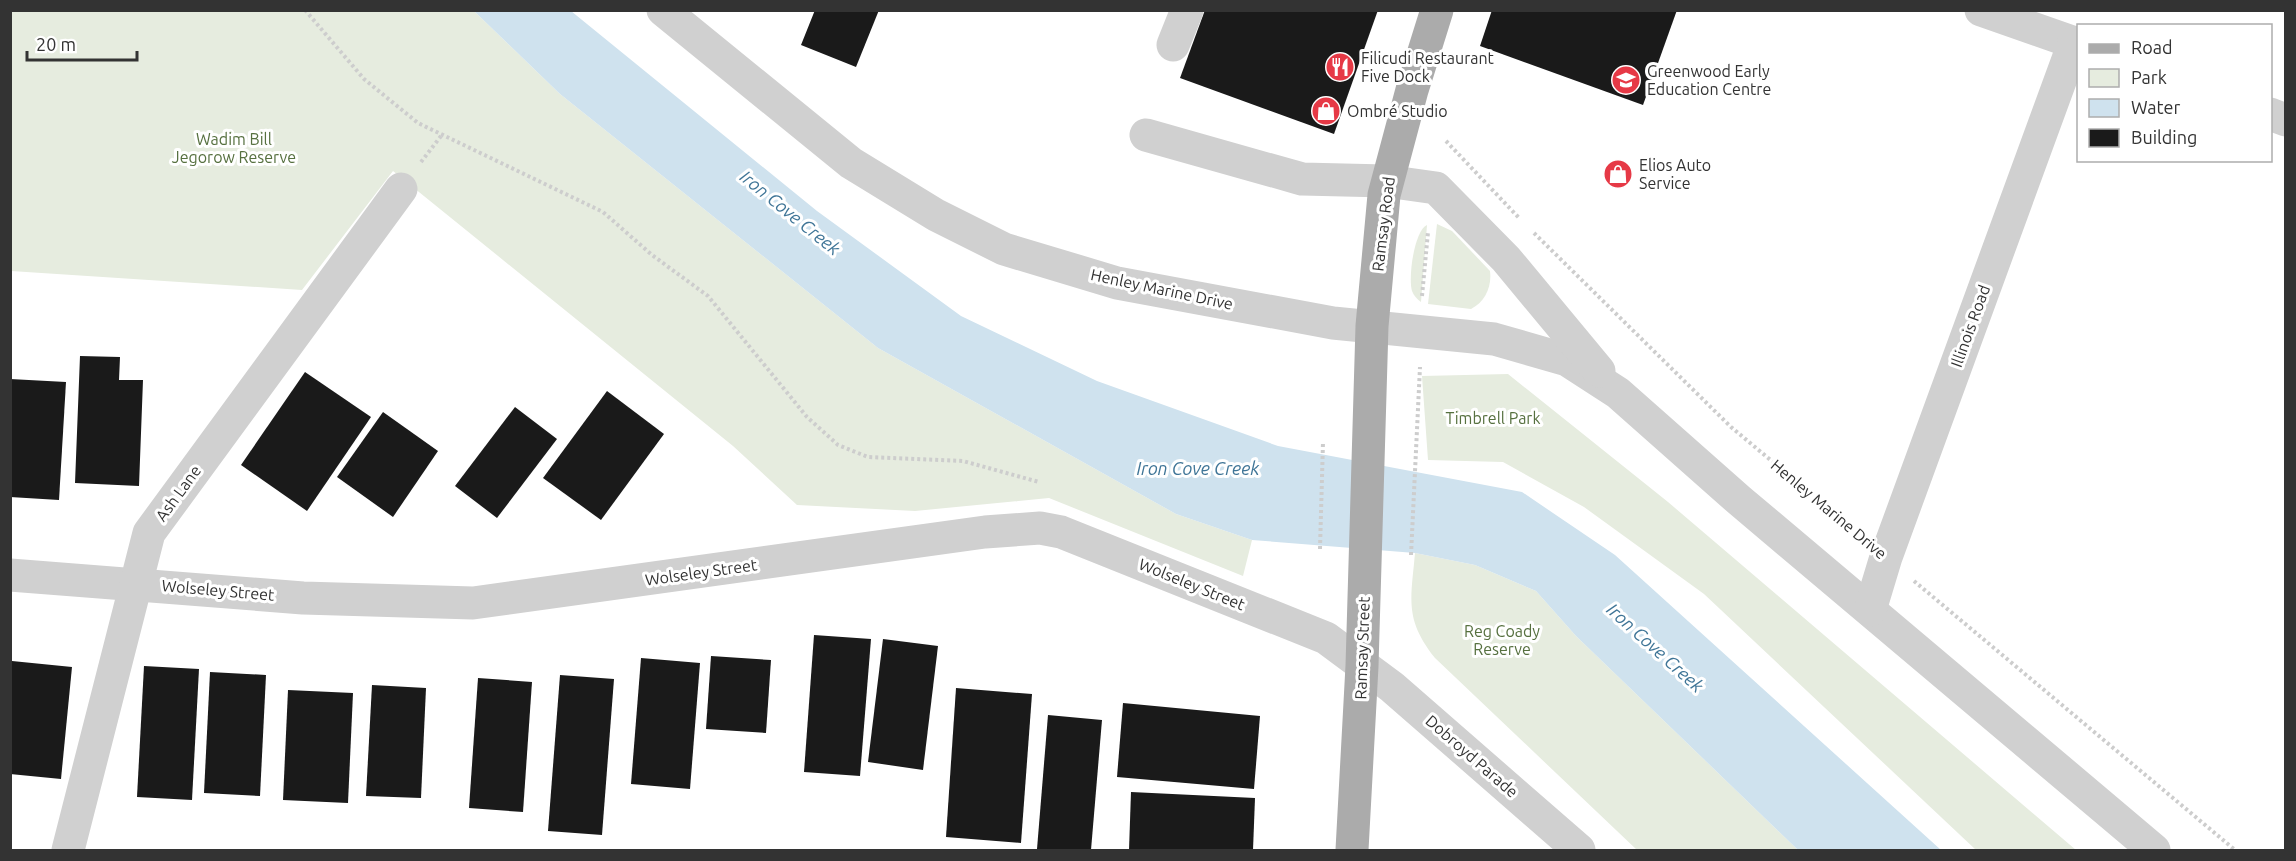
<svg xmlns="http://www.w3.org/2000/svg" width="2296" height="861" viewBox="0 0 2296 861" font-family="Ubuntu,sans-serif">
<rect width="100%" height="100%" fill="#fff"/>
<!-- green -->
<g fill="#e6ecdf">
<polygon points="10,11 474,11 560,94 878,348 1176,514 1252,540 1243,576 1049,498 915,511 797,505 733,446 393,171 302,290 11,271"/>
<path d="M1437,224L1452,231L1490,271C1492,287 1485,302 1471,309L1428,304Z"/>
<path d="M1427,225L1421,302C1417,299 1414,296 1412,291C1408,278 1414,231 1427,225Z"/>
<polygon points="1508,374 1668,502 2076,850 1976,850 1704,594 1584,507 1503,462 1428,460 1422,376"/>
<path d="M1415,553L1475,565L1536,591L1576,636L1798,850H1637L1435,658C1404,619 1411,599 1415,553Z"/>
</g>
<!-- water -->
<polygon fill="#cfe2ee" points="474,11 571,11 817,211 961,316 1097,381 1278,446 1522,492 1615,555 1941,850 1798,850 1576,636 1536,591 1475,565 1415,553 1252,540 1176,514 878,348 560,94"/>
<!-- building -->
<g fill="#1a1a1a">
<polygon points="815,10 879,10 856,67 801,45"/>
<polygon points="1205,10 1378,10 1334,134 1180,78"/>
<polygon points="1492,10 1677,10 1643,105 1480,46"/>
<polygon points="80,356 120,357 119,380 143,380 139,486 75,483"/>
<polygon points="305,372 371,417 307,511 241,465"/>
<polygon points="10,379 66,382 59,500 10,497"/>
<polygon points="607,391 664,434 601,520 543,478"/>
<polygon points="515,407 557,439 497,518 455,486"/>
<polygon points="383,412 438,451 393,517 337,477"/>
<polygon points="814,635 871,639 860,776 804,772"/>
<polygon points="883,639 938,646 923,770 868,762"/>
<polygon points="711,656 771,660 766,733 706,729"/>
<polygon points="641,658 700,663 690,789 631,784"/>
<polygon points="12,661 72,667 61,779 10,774"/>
<polygon points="144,666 199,669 192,800 137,797"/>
<polygon points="210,672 266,675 260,796 204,793"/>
<polygon points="560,675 614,679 602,835 548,831"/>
<polygon points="478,678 532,682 523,812 469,808"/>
<polygon points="372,685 426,688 421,798 366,796"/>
<polygon points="956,688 1032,694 1021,843 946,837"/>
<polygon points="288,690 353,693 348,803 283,800"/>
<polygon points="1123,703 1260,716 1254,789 1117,777"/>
<polygon points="1048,715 1102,720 1091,850 1037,849"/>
<polygon points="1131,792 1255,798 1253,850 1129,850"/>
</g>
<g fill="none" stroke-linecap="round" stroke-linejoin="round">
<!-- path -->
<g stroke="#cdcdcd" stroke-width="4" stroke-dasharray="3 3" stroke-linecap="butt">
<polyline points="305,10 364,79 418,123 603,212 652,255 708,296 807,417 838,445 868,457 963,461 1039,482"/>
<polyline points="1446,141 1520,219"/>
<polyline points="421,162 441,136"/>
<polyline points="1534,233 1731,427 1858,533"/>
<polyline points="1422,296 1428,232"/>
<polyline points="1320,549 1323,442"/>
<polyline points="1411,555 1420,367"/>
<polyline points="1914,581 2235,850"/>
</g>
<!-- minor -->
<g stroke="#d0d0d0" stroke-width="33">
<polyline points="663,10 851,163 936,215 1004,249 1117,283 1333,323 1494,339 1567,360 1618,393 1739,500 2154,850"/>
<polyline points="1981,10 2078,44"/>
<polyline points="1173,45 1187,10"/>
<polyline points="2270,114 2286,120"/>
<polyline points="1146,135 1302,179 1386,181 1436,188 1506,259 1599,371"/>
<polyline points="10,575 303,598 473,603 985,532 1040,528 1061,532 1326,638 1392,687 1579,850"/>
<polyline points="1870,610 1886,557 2074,43"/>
<polyline points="68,850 149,533 401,189"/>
</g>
<!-- major -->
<polyline stroke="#ababab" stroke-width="33" points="1352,850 1362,666 1372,326 1384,195 1412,90 1437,10"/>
</g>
<!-- icons -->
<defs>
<g id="restaurant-disc" transform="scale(1.5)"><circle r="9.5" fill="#e63946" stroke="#fff"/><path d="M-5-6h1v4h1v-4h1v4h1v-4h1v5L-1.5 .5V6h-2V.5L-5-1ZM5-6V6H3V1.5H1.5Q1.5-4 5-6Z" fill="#fff"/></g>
<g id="school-disc" transform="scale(1.5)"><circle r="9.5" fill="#e63946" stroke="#fff"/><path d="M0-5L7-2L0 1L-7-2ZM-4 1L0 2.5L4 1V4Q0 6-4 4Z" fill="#fff"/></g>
<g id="shop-disc" transform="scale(1.5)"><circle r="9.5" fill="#e63946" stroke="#fff"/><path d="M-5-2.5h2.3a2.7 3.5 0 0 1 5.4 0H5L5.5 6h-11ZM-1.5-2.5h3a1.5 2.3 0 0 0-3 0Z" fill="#fff"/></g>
</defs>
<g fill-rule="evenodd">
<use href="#restaurant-disc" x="1340" y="67"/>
<use href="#school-disc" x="1626" y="80"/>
<use href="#shop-disc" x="1326" y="111"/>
<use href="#shop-disc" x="1618" y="174"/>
</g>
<g text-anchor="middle" stroke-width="6" stroke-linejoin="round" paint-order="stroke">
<!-- poi labels -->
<g font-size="16" fill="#333" stroke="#fff" text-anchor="start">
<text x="1361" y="64">Filicudi Restaurant<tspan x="1361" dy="18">Five Dock</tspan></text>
<text x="1647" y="77">Greenwood Early<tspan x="1647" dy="18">Education Centre</tspan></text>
<text x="1347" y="117">Ombré Studio</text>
<text x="1639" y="171">Elios Auto<tspan x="1639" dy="18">Service</tspan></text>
</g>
<!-- park labels -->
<g font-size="16" fill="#56703f" stroke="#fff">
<text x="234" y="145">Wadim Bill<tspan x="234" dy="18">Jegorow Reserve</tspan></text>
<text x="1493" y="424">Timbrell Park</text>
<text x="1502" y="637">Reg Coady<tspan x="1502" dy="18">Reserve</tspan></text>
</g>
<!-- street labels -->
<g font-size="16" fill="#333" stroke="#fff">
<text transform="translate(1383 224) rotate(-83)" y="6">Ramsay Road</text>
<text transform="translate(1162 289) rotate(12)" y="6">Henley Marine Drive</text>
<text transform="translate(1970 326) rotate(-70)" y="6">Illinois Road</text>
<text transform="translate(178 493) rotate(-54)" y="6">Ash Lane</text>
<text transform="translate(1829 509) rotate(40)" y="6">Henley Marine Drive</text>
<text transform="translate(701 572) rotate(-8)" y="6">Wolseley Street</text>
<text transform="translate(1192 584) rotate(22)" y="6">Wolseley Street</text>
<text transform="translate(218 590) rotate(5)" y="6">Wolseley Street</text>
<text transform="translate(1362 648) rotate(-88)" y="6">Ramsay Street</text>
<text transform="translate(1472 756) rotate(41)" y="6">Dobroyd Parade</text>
</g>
<!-- water labels -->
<g font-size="18" font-style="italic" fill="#3f7597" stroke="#fff">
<text transform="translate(790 213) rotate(39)" y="6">Iron Cove Creek</text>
<text x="1198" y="475">Iron Cove Creek</text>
<text transform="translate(1655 648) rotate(42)" y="6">Iron Cove Creek</text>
</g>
</g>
<!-- border -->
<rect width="2296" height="861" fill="none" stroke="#333333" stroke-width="24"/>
<!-- legend -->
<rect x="2077" y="24" width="195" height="138" fill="#ffffff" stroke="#adadad" stroke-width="1.5"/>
<rect x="2089" y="44" width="30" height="9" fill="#ababab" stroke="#adadad" stroke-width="1.5"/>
<text x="2131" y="54" font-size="18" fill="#333333">Road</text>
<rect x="2089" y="69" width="30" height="18" fill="#e6ecdf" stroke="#adadad" stroke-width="1.5"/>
<text x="2131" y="84" font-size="18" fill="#333333">Park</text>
<rect x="2089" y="99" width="30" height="18" fill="#cfe2ee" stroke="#adadad" stroke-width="1.5"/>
<text x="2131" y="114" font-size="18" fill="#333333">Water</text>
<rect x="2089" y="129" width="30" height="18" fill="#1a1a1a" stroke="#adadad" stroke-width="1.5"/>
<text x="2131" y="144" font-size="18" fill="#333333">Building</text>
<!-- scale -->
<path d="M27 51v9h110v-9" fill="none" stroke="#333333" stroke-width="3"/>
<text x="36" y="51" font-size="18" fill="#333333" stroke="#ffffff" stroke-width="4.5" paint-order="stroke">20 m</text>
</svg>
